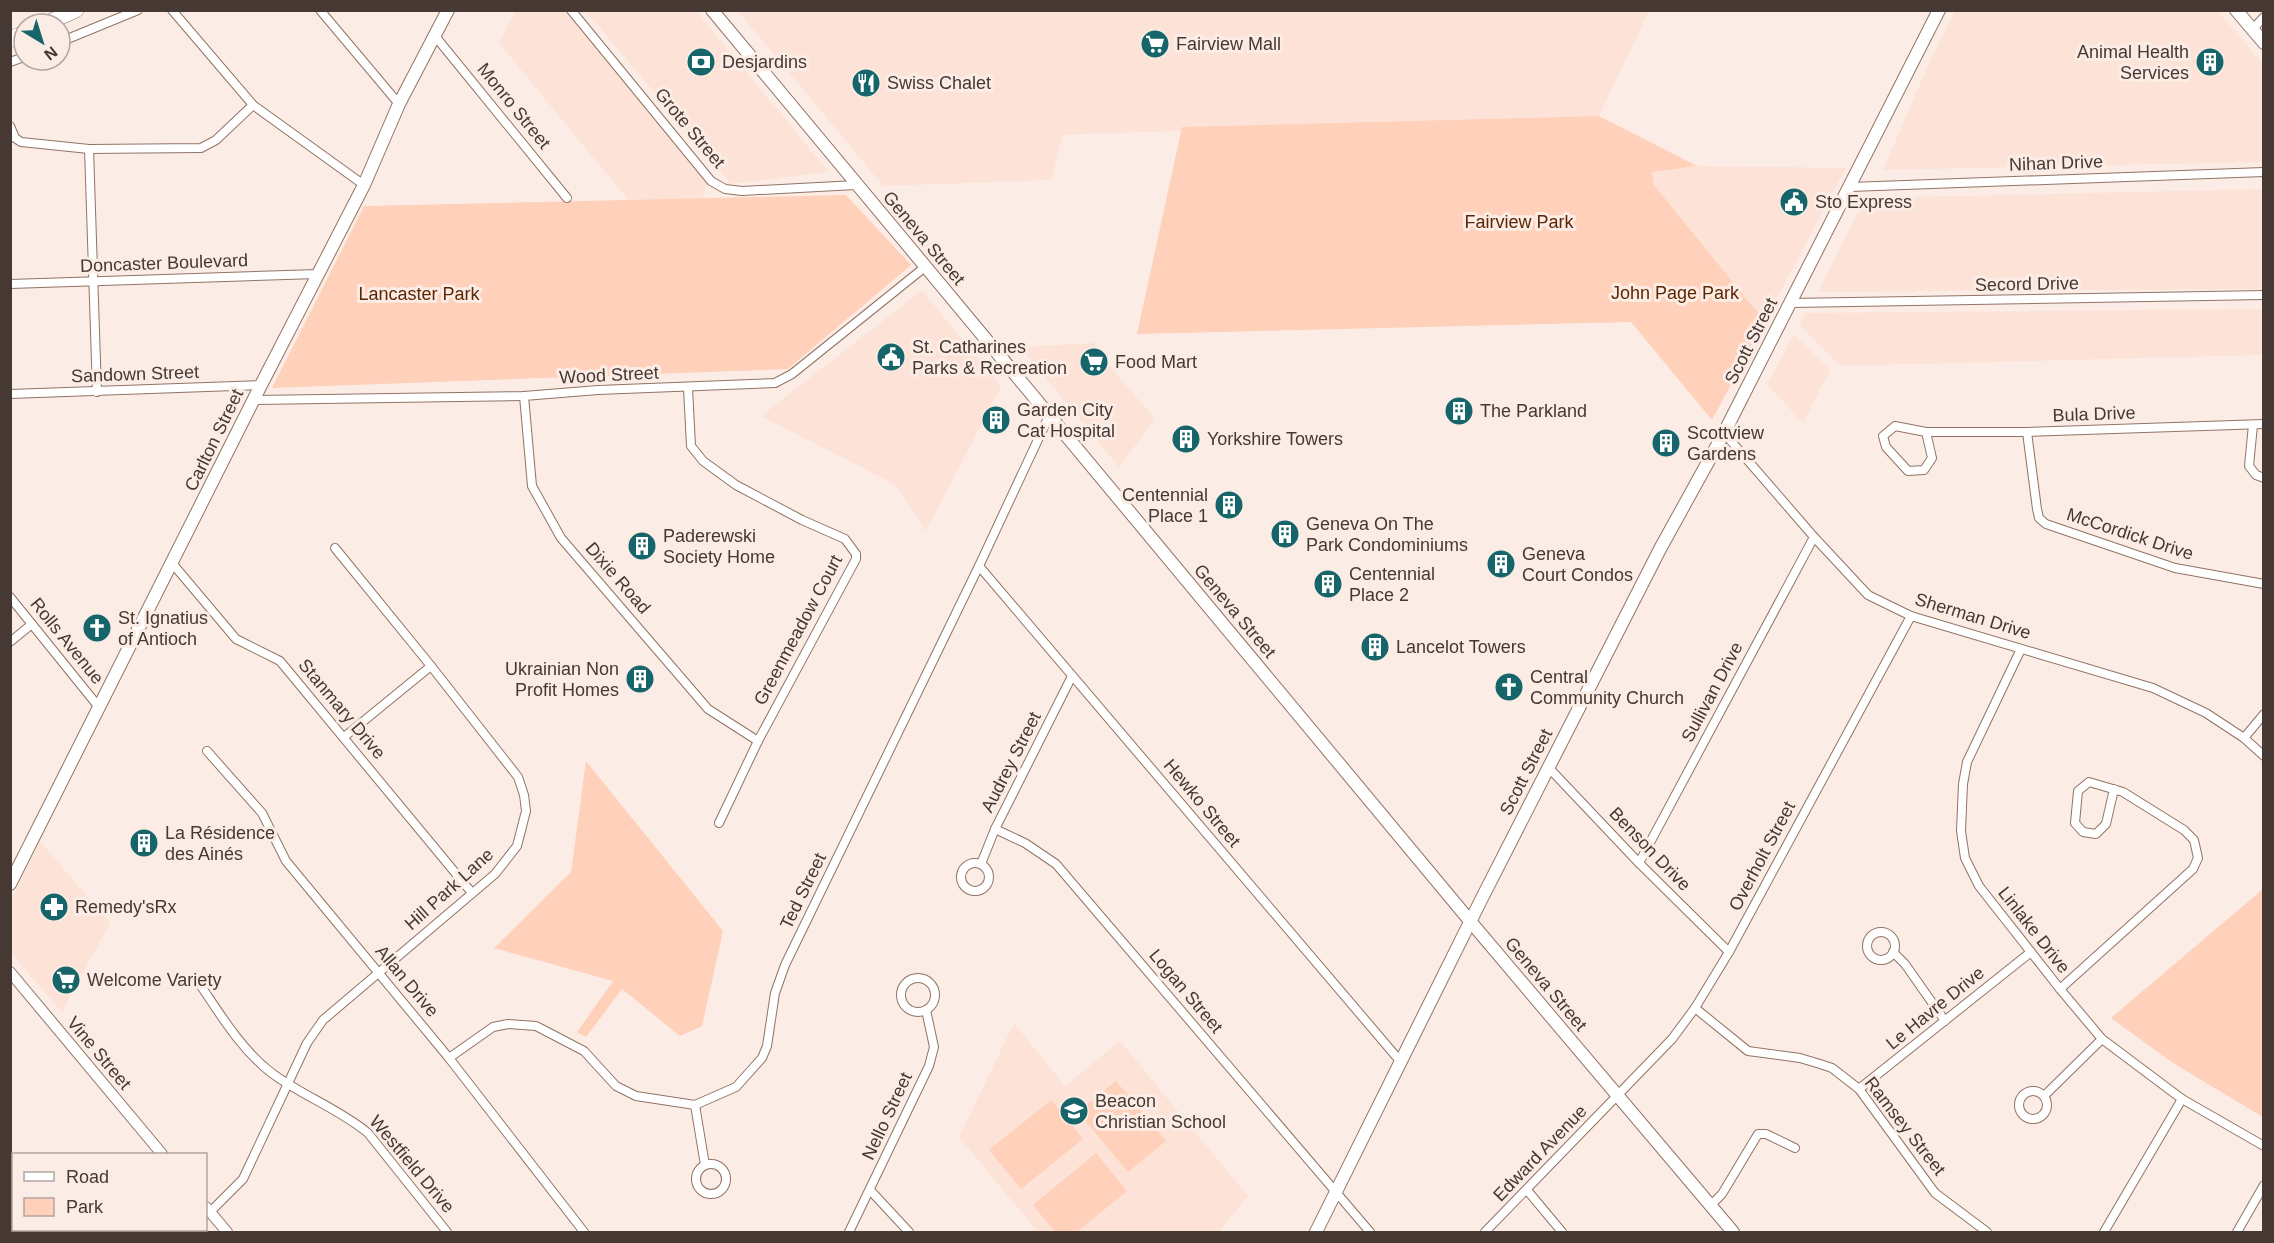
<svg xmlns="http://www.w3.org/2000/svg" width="2274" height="1243" viewBox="0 0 2274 1243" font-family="Helvetica,sans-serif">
<rect width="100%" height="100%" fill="#fbede6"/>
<!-- built -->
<g fill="#fde3d7">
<polygon points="516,11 566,11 707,184 703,199 628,200 499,43"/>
<polygon points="586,11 696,11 829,172 731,184"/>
<polygon points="738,11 1649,11 1599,116 1062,135 1052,180 883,186"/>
<polygon points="1955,11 2218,11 2263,64 2263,162 1883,170 1925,72"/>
<polygon points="1697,166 1846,168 1766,319 1753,307 1654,185 1652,172"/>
<polygon points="2263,189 2263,289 1818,292 1865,198"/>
<polygon points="922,290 1001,387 926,531 896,485 761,416"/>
<polygon points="2263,309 2263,355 1840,366 1799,325 1805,313"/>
<polygon points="1794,335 1830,370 1803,423 1767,384"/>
<polygon points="1095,343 1113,370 1155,419 1119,467 1020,347"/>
<polygon points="40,841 110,923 62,1012 11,953 11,901"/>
<polygon points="1014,1023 1065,1086 1120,1041 1248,1196 1219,1232 1038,1232 959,1137"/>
</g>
<!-- green -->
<g fill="#ffd0ba">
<polygon points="1599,116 1697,166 1652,172 1654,185 1753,307 1766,319 1712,420 1631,322 1137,334 1182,127"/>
<polygon points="846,195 911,265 788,369 272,388 364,206"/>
<polygon points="586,761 723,931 702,1026 680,1036 622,989 586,1037 577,1032 613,981 494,948 571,872"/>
<polygon points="2263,889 2263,1117 2173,1063 2111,1018"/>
<polygon points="1116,1081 1166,1141 1128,1172 1078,1112"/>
<polygon points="1051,1100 1083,1139 1021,1189 989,1150"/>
<polygon points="1096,1153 1127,1191 1077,1232 1055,1232 1033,1205"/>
</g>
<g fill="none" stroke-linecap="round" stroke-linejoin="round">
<!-- minor casing -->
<g stroke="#927364" stroke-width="10">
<g id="minor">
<polyline points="172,10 253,105 364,185"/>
<polyline points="320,10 399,104"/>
<polyline points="571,10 711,181 725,189 742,191 856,185"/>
<polyline points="2252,30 2264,17"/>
<polyline points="435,36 567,198"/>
<polyline points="60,42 138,10"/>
<polyline points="10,62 24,57"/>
<polyline points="10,126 15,138 21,142 89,149 201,148 216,140 253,105"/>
<polyline points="89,149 97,392"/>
<polyline points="1850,187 2264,172"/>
<polyline points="10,284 318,274"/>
<polyline points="1790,303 2264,295"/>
<polyline points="688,388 691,446 703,461 736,485 802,520 845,539 856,554 856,559 758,741 719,823"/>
<polyline points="10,394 261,385"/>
<polyline points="524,396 532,486 561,538 708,709 758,741"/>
<polyline points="255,400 524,396 598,390 775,383 792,374 925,267"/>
<polyline points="2253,425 2249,466 2256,475 2264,478"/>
<polyline points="1926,432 1932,458 1924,470 1908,471 1886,447 1883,436 1895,426 1926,432 2027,432 2264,424"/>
<polyline points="2027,432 2037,509 2039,518 2046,524 2175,568 2264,584"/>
<polyline points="1724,433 1814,537 1868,595 1911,616 2153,688 2206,713 2244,738 2264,756"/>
<polyline points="172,563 236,639 280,661 472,893"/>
<polyline points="979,566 1400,1061"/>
<polyline points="10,597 98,706"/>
<polyline points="10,642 32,624"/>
<polyline points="2021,649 1967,762 1963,784 1961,831 1965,858 1979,886 2060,989 2102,1039 2182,1099 2264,1146"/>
<polyline points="344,737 431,666"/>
<polyline points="2244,738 2264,714"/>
<polyline points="207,751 262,813 286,861 449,1058 584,1232"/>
<polyline points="1549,768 1639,863 1729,952"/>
<polyline points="995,829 1025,843 1056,864 1370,1232"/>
<polyline points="1639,863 1814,537"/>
<circle cx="975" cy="877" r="14"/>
<polyline points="981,864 995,829 1072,676"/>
<circle cx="1881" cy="946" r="14"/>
<polyline points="1893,952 1905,964 1945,1021"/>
<circle cx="918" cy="995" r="17"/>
<path d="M199,983C220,1014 242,1051 273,1074C303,1096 339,1109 368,1133L447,1232"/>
<polyline points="2060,989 2193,869 2198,858 2194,840 2184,830 2123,792 2089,782 2078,791 2075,823 2083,832 2096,834 2106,824 2114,789"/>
<polyline points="1695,1008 1748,1051 1800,1058 1820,1064 1832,1068 1859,1089 1935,1193 1987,1232"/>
<polyline points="449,1058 493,1027 508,1024 536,1026 584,1051 616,1086 636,1096 695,1105 736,1087 762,1058 767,1046 775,993 785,965 979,566 1049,416"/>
<polyline points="1859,1089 2031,952"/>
<circle cx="2033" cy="1105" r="14"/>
<polyline points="2044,1096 2102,1039"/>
<polyline points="695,1105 705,1165"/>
<circle cx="711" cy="1179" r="15"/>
<polyline points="870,1190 909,1232"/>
<polyline points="1527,1190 1562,1232"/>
<polyline points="1710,1206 1722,1194 1758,1134 1766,1134 1795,1148"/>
<polyline points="210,1212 243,1179 307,1043 323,1020 495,874 517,846 526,811 524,795 518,777 431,666 335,548"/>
<polyline points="849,1232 929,1066 934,1047 926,1010"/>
<polyline points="1485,1232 1672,1039 1695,1008 1729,952 1911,616"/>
<polyline points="2104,1232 2182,1099"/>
<polyline points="2237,1232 2264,1185"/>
</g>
</g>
<!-- tertiary casing -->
<g stroke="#927364" stroke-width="12">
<g id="tertiary">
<polyline points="10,972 162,1154"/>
<polyline points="206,1207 227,1232"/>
</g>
</g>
<!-- secondary casing -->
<g stroke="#927364" stroke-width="14">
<g id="secondary">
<polyline points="712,10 1470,921 1733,1232"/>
<polyline points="2236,10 2264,43"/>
<polyline points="10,884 261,385 364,185 399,104 448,10"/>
<polyline points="1316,1232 1481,900 1660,549 1724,433 1939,10"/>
</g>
</g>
<!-- motorway casing -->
<g stroke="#927364" stroke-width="16">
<g id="motorway">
<polyline points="45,24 76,10"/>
<polyline points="10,39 24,33"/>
</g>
</g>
<!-- minor -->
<use href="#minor" stroke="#fff" stroke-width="8"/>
<!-- tertiary -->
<use href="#tertiary" stroke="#fff" stroke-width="10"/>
<!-- secondary -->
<use href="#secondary" stroke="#fff" stroke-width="12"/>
<!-- motorway -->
<use href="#motorway" stroke="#fff" stroke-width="15"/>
</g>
<!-- icons -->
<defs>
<g id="supermarket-disc" transform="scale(1.5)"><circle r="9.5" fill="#16656a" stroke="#fbede6"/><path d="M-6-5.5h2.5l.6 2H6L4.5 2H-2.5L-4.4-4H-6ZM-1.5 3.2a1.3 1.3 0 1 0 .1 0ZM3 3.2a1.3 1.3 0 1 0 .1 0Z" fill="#fff"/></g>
<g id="bank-disc" transform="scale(1.5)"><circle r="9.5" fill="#16656a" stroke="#fbede6"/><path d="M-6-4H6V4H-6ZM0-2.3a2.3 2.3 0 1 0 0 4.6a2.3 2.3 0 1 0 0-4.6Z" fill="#fff"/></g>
<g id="building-disc" transform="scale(1.5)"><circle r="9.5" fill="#16656a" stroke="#fbede6"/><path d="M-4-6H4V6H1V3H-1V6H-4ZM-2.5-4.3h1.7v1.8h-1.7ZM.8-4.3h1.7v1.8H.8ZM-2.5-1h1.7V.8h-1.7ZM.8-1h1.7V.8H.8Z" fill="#fff"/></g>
<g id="restaurant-disc" transform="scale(1.5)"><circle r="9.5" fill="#16656a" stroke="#fbede6"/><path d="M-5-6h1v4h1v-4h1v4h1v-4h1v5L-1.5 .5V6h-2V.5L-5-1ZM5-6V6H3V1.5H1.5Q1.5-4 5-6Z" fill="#fff"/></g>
<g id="civic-disc" transform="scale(1.5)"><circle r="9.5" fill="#16656a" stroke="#fbede6"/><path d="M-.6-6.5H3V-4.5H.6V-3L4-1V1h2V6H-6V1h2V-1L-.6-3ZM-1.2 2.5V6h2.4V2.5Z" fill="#fff"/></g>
<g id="church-disc" transform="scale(1.5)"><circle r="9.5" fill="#16656a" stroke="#fbede6"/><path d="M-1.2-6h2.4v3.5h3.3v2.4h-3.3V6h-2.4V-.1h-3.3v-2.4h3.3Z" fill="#fff"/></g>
<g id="pharmacy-disc" transform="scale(1.5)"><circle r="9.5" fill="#16656a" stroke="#fbede6"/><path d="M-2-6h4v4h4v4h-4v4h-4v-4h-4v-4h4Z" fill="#fff"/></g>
<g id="school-disc" transform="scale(1.5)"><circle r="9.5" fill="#16656a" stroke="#fbede6"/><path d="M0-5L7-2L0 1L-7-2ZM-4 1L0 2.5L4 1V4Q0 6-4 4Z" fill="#fff"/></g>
</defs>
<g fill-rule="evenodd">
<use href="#supermarket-disc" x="1155" y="44"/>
<use href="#bank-disc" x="701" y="62"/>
<use href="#building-disc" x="2210" y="62"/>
<use href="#restaurant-disc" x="866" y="83"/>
<use href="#civic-disc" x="1794" y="202"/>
<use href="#civic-disc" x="891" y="357"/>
<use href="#supermarket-disc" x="1094" y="362"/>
<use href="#building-disc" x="1459" y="411"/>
<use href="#building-disc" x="996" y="420"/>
<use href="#building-disc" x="1186" y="439"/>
<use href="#building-disc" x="1666" y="443"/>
<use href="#building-disc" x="1229" y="505"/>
<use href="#building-disc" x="1285" y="534"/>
<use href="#building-disc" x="642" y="546"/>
<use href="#building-disc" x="1501" y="564"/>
<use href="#building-disc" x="1328" y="584"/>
<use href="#church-disc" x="97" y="628"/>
<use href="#building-disc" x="1375" y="647"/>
<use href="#building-disc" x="640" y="679"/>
<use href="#church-disc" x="1509" y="687"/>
<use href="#building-disc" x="144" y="843"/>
<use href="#pharmacy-disc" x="54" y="907"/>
<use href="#supermarket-disc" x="66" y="980"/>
<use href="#school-disc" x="1074" y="1111"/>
</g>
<g text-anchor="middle" stroke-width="6" stroke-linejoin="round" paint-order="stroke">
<!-- poi labels -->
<g font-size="18" fill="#463832" stroke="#fbede6" text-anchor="start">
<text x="1176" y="50">Fairview Mall</text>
<text x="2189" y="58" text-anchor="end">Animal Health<tspan x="2189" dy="21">Services</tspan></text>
<text x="722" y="68">Desjardins</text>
<text x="887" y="89">Swiss Chalet</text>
<text x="1815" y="208">Sto Express</text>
<text x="912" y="353">St. Catharines<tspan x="912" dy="21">Parks &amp; Recreation</tspan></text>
<text x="1115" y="368">Food Mart</text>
<text x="1017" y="416">Garden City<tspan x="1017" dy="21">Cat Hospital</tspan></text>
<text x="1480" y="417">The Parkland</text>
<text x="1687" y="439">Scottview<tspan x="1687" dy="21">Gardens</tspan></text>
<text x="1207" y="445">Yorkshire Towers</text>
<text x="1208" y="501" text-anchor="end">Centennial<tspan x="1208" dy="21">Place 1</tspan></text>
<text x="1306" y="530">Geneva On The<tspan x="1306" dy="21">Park Condominiums</tspan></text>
<text x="663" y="542">Paderewski<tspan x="663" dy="21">Society Home</tspan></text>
<text x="1522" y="560">Geneva<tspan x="1522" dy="21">Court Condos</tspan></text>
<text x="1349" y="580">Centennial<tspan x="1349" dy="21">Place 2</tspan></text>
<text x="118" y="624">St. Ignatius<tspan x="118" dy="21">of Antioch</tspan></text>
<text x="1396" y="653">Lancelot Towers</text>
<text x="619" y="675" text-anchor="end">Ukrainian Non<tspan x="619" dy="21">Profit Homes</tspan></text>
<text x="1530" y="683">Central<tspan x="1530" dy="21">Community Church</tspan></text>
<text x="165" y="839">La Résidence<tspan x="165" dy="21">des Ainés</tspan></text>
<text x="75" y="913">Remedy'sRx</text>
<text x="87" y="986">Welcome Variety</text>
<text x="1095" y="1107">Beacon<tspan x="1095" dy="21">Christian School</tspan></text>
</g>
<!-- street labels -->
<g font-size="18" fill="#463832" stroke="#fbede6">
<text transform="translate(514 106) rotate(51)" y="6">Monro Street</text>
<text transform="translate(690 128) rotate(50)" y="6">Grote Street</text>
<text transform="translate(2056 163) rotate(-2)" y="6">Nihan Drive</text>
<text transform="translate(924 238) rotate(50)" y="6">Geneva Street</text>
<text transform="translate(164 263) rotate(-2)" y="6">Doncaster Boulevard</text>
<text transform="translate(2027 284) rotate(-1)" y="6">Secord Drive</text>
<text transform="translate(1751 341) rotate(-63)" y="6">Scott Street</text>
<text transform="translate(135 374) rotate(-2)" y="6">Sandown Street</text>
<text transform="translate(609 375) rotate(-3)" y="6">Wood Street</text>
<text transform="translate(2094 414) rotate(-2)" y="6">Bula Drive</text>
<text transform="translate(214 440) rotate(-64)" y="6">Carlton Street</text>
<text transform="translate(2130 534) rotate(18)" y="6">McCordick Drive</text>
<text transform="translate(618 578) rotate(49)" y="6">Dixie Road</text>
<text transform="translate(1235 611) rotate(50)" y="6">Geneva Street</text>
<text transform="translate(1973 616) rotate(17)" y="6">Sherman Drive</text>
<text transform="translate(798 630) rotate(-62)" y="6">Greenmeadow Court</text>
<text transform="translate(67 641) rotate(51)" y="6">Rolls Avenue</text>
<text transform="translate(1712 692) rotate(-62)" y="6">Sullivan Drive</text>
<text transform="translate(342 709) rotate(50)" y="6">Stanmary Drive</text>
<text transform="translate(1011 762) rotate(-63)" y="6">Audrey Street</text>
<text transform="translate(1526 772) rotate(-63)" y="6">Scott Street</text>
<text transform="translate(1202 803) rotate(50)" y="6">Hewko Street</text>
<text transform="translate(1650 849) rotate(46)" y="6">Benson Drive</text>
<text transform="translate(1762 856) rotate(-62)" y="6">Overholt Street</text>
<text transform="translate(449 889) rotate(-42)" y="6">Hill Park Lane</text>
<text transform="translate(803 891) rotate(-64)" y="6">Ted Street</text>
<text transform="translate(2034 930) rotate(52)" y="6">Linlake Drive</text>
<text transform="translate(407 981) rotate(50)" y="6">Allan Drive</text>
<text transform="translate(1546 984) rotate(50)" y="6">Geneva Street</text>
<text transform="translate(1186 991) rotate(50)" y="6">Logan Street</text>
<text transform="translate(1935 1008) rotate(-39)" y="6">Le Havre Drive</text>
<text transform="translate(99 1053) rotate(50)" y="6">Vine Street</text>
<text transform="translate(887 1116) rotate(-65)" y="6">Nello Street</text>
<text transform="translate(1905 1126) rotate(52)" y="6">Ramsey Street</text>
<text transform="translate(1540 1153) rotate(-46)" y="6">Edward Avenue</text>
<text transform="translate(412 1164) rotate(50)" y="6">Westfield Drive</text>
</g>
<!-- park labels -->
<g font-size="18" fill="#5e2602" stroke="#fbede6">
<text x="1519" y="228">Fairview Park</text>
<text x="1675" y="299">John Page Park</text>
<text x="419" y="300">Lancaster Park</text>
</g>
</g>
<!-- border -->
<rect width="2274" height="1243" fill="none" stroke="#463832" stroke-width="24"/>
<!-- legend -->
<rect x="12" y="1153" width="195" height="78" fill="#fbede6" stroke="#b3a59e" stroke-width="1.5"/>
<rect x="24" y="1172" width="30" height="9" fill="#ffffff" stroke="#b3a59e" stroke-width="1.5"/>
<text x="66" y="1183" font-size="18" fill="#463832">Road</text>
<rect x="24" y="1198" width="30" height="18" fill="#ffd0ba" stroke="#b3a59e" stroke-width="1.5"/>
<text x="66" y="1213" font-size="18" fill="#463832">Park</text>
<!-- north arrow -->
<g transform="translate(42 42) rotate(142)"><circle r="28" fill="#fbede6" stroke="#b3a59e" stroke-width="1.5"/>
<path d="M0-4.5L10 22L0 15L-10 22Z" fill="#16656a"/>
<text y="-9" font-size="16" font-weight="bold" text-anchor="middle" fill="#463832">N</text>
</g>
</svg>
